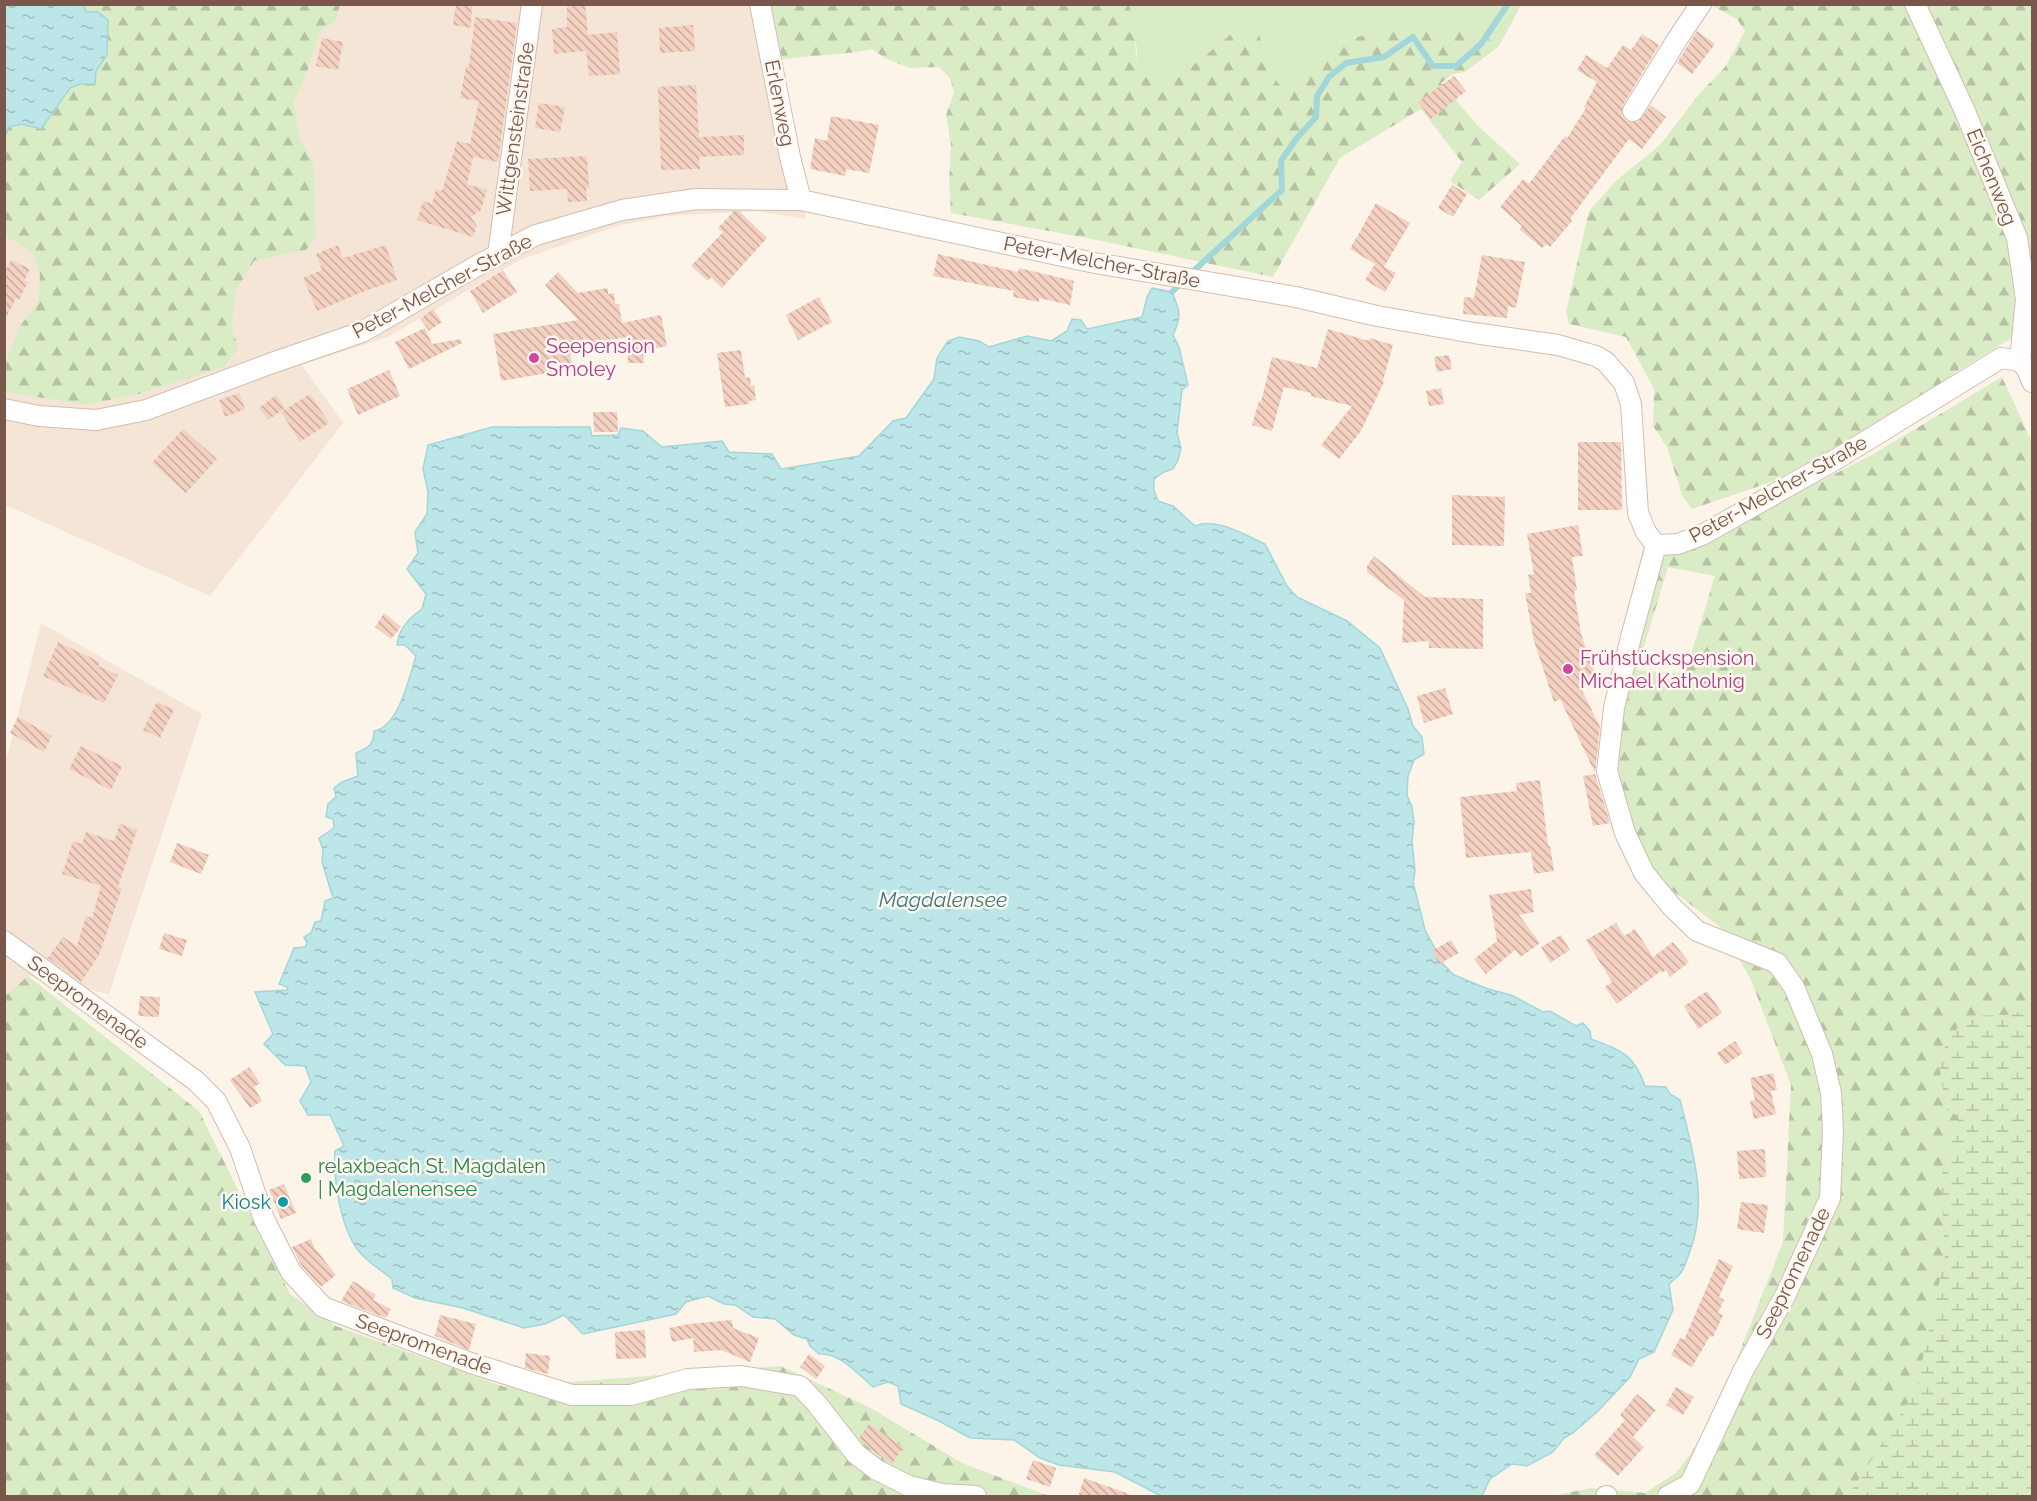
<svg xmlns="http://www.w3.org/2000/svg" width="2037" height="1501" viewBox="0 0 2037 1501" font-family="Raleway,sans-serif">
<defs>
<pattern id="forest-firs" width="22" height="20" patternUnits="userSpaceOnUse" patternTransform="scale(1.5)"><rect width="22" height="20" fill="#d9ecc6"/><path d="M5 1l3.5 6h-7zM16 11l3.5 6h-7z" fill="#b5c2a3"/></pattern>
<pattern id="wetland-marsh" width="20" height="14" patternUnits="userSpaceOnUse" patternTransform="scale(1.5)"><rect width="20" height="14" fill="#d9ecc6"/><path d="M1 5h8M5 5V1M11 12h8M15 12V8" fill="none" stroke="#b5c2a3"/></pattern>
<pattern id="water-ripples" width="26" height="14" patternUnits="userSpaceOnUse" patternTransform="scale(1.5)"><rect width="26" height="14" fill="#bce6e8"/><path d="M2 4q2-2 4 0t4 0M15 11q2-2 4 0t4 0" fill="none" stroke="#9ebdbe"/></pattern>
<pattern id="building-back-hatch" width="6" height="6" patternUnits="userSpaceOnUse" patternTransform="scale(1.5)"><rect width="6" height="6" fill="#f3d0c0"/><path d="M-1 5l2 2M0 0l6 6M5-1l2 2" fill="none" stroke="#caac9e"/></pattern>
</defs>
<rect width="100%" height="100%" fill="#fdf4e9"/>
<!-- residential -->
<g fill="#f5e5d7">
<polygon points="340,5 764,5 806,219 757,211 668,216 617,226 520,260 390,336 302,365 343,423 210,596 5,505 5,392 86,405 139,394 224,367 238,349 232,325 236,291 254,261 306,250 316,237 314,163 300,138 294,103 305,78 320,32 336,21"/>
<polygon points="5,236 33,253 40,275 37,304 20,326 5,367"/>
<polygon points="41,623 202,714 109,994 28,976 5,997 5,758 7,757"/>
</g>
<!-- green -->
<path fill="#d9ecc6" d="M1129,5H1521L1499,46L1477,31L1415,26H1396L1343,41L1316,57L1307,77L1284,92L1267,68L1265,51L1236,30C1217,47 1185,78 1160,79C1154,79 1147,77 1141,76L1136,63L1137,49Z"/>
<!-- forest -->
<g fill="url(#forest-firs)" fill-rule="evenodd">
<polygon points="84,5 340,5 336,21 320,32 305,78 294,103 300,138 314,163 316,237 306,250 254,261 236,291 232,325 238,349 224,367 139,394 86,405 5,392 4,367 20,326 37,304 40,275 33,253 5,236 5,137 9,127 21,124 62,99 70,88 80,84 96,71 107,55 108,20 86,13"/>
<path d="M764,5H1129L1135,24L1136,63L1141,76L1160,79L1177,74L1198,62L1236,30H1257L1265,51L1267,68L1284,91L1307,77L1316,57L1343,41L1396,26H1415L1477,31L1499,46L1465,72L1453,74L1441,83L1479,127L1520,164L1479,200L1450,181L1462,162L1421,109L1340,158L1273,277L1092,239L951,213L949,182L951,144L946,115L954,93L950,78L939,67L910,68L885,58L872,49C839,56 808,55 775,60Z"/>
<polygon points="1710,5 2032,5 2032,326 1957,371 1916,402 1864,434 1774,481 1692,509 1682,495 1667,447 1653,426 1654,389 1626,337 1569,324 1566,312 1589,211 1617,180 1660,145 1700,93 1725,67 1745,31 1737,19"/>
<path d="M2002,377L2032,442V1496H1552L1591,1488L1645,1493L1676,1473L1710,1427L1783,1242L1791,1085L1751,980L1720,927L1657,879L1620,805L1617,711L1663,546L1777,503L1870,456ZM1668,567L1715,576L1685,674L1637,670Z"/>
<polygon points="28,976 199,1111 290,1294 336,1326 505,1387 781,1366 869,1407 962,1463 1049,1496 5,1496 4,997"/>
</g>
<!-- wetland -->
<polygon fill="url(#wetland-marsh)" points="2032,1009 2032,1496 1848,1496 1916,1390 1945,1256 1941,1178 1959,1117 1946,1109 1938,1058 1965,1016 2007,1015"/>
<!-- water -->
<g fill="url(#water-ripples)" stroke="#a2d7da" stroke-width="1.5">
<polygon points="5,4 84,5 86,12 98,12 108,20 107,55 96,71 95,84 80,84 70,88 41,129 21,124 9,127 5,137"/>
<path d="M1152,288L1172,292C1180,311 1182,316 1173,335L1179,347L1188,385L1182,390L1177,433L1181,448L1178,460L1173,469L1164,472L1154,479V490L1158,501L1173,506L1195,526C1217,517 1245,535 1265,544L1287,586L1297,597L1347,621L1380,648L1408,709L1413,726L1422,737L1424,754L1414,760L1408,776L1407,795L1412,807L1414,822L1412,841L1415,871L1413,882L1425,930L1444,965L1454,975L1488,989L1511,995L1543,1012L1550,1011L1576,1026L1583,1023L1590,1031L1591,1039C1621,1050 1634,1054 1645,1086L1666,1087L1670,1094L1680,1100C1693,1151 1709,1203 1689,1254C1687,1259 1685,1266 1682,1271C1679,1276 1673,1280 1669,1284L1673,1310L1654,1352L1639,1359L1630,1377L1598,1411L1573,1433L1564,1438L1553,1452L1527,1466L1512,1464L1490,1479L1482,1496H1161L1115,1472L1059,1465L1040,1458L1014,1440L970,1438L939,1421L901,1404L898,1386L888,1382L873,1387C858,1374 839,1352 819,1354L810,1346L807,1339L794,1335L775,1319L753,1317L735,1305L724,1304L708,1296L686,1302L676,1314L583,1334L564,1315L545,1324L524,1328L463,1308L415,1298L393,1288L392,1279C382,1271 371,1264 362,1255C341,1233 333,1180 335,1151L344,1146L330,1115H308L300,1101L311,1082L305,1066L285,1065L264,1044L273,1034L255,992L288,990L287,987L279,984L294,948L305,947L307,943L304,937L311,933L315,922L321,921L325,901L333,898L322,862L323,850L319,838L334,828L333,819L326,817L328,804L336,797L334,788L342,782L358,776L356,753C368,748 374,745 374,731C399,727 409,677 416,656L405,645H397C398,629 409,618 422,609L426,594L407,569L418,553L415,532L427,514L428,492L423,469L428,445L492,427H590L592,436L618,435L621,428L643,431L662,447L722,441L729,452L772,454L781,469L859,456L893,421L906,418L934,379L937,358L948,341L959,337L979,341L989,347L1027,336L1051,341L1067,331L1072,319L1081,320L1087,329L1142,317L1147,297Z"/>
</g>
<g fill="none" stroke-linecap="round" stroke-linejoin="round">
<!-- stream -->
<g stroke="#a2d7da" stroke-width="6">
<polyline points="1189,275 1282,190 1281,161 1296,139 1316,117 1317,96 1329,77 1346,63 1384,57 1413,37 1433,66 1456,66 1481,44 1508,4"/>
<polyline points="1172,292 1182,282"/>
</g>
</g>
<!-- building -->
<g fill="url(#building-back-hatch)">
<polygon points="456,4 472,4 471,28 453,25"/>
<polygon points="567,4 585,4 588,35 617,32 620,74 589,76 586,51 554,54 552,29 567,27"/>
<polygon points="475,17 517,23 498,162 473,157 467,184 487,190 481,210 471,217 477,226 473,237 417,220 423,201 432,204 436,189 442,191 457,141 470,144 479,101 460,98 466,67 469,67"/>
<polygon points="693,25 695,51 660,53 659,28"/>
<polygon points="1697,31 1715,44 1692,74 1677,63"/>
<polygon points="1642,34 1659,45 1623,105 1622,116 1627,121 1638,122 1651,105 1666,117 1642,149 1629,139 1570,219 1572,221 1550,247 1546,244 1542,248 1519,229 1522,226 1500,207 1523,179 1529,184 1565,136 1567,138 1586,108 1584,107 1597,82 1577,70 1586,55 1607,68 1623,45 1631,50"/>
<polygon points="322,38 343,42 338,70 316,66"/>
<polygon points="1454,76 1466,91 1431,119 1418,102"/>
<polygon points="696,85 699,137 744,135 744,155 699,157 700,169 661,170 658,87"/>
<polygon points="539,103 565,107 560,132 535,128"/>
<polygon points="831,116 879,125 869,173 846,169 845,176 810,169 815,138 827,141"/>
<polygon points="587,156 589,188 586,188 587,201 568,202 567,189 530,191 528,159"/>
<polygon points="1452,185 1467,194 1453,217 1438,208"/>
<polygon points="1376,203 1410,223 1384,267 1396,273 1385,292 1365,280 1375,264 1350,249"/>
<polygon points="734,211 739,211 767,238 722,288 711,277 708,281 691,266 723,232 718,228"/>
<polygon points="338,245 343,258 386,245 397,280 365,291 317,311 303,278 322,270 316,254"/>
<polygon points="938,254 1018,272 1019,268 1074,281 1070,305 1039,298 1039,302 1013,297 1014,291 933,276"/>
<polygon points="1482,255 1525,262 1516,308 1508,306 1507,318 1463,314 1464,297 1474,298"/>
<polygon points="11,260 30,269 24,281 28,282 19,300 16,298 4,322 4,273"/>
<polygon points="503,270 517,292 483,313 470,291"/>
<polygon points="558,272 578,293 608,288 608,294 614,293 615,304 619,304 622,323 661,315 667,346 643,351 644,363 628,363 627,337 569,347 573,369 501,381 493,334 578,320 545,285"/>
<polygon points="819,297 832,322 798,340 786,315"/>
<polygon points="433,309 442,322 429,331 420,319"/>
<polygon points="425,328 432,344 461,339 462,343 409,369 395,342"/>
<polygon points="1328,329 1369,341 1370,338 1393,345 1383,381 1384,382 1361,431 1339,459 1321,445 1352,406 1311,396 1311,393 1284,387 1272,431 1252,425 1259,401 1261,402 1272,357 1317,368"/>
<polygon points="741,350 745,378 750,377 751,386 754,385 756,400 749,401 749,404 725,407 717,353"/>
<polygon points="1449,355 1452,369 1437,372 1434,357"/>
<polygon points="389,370 400,396 358,415 347,389"/>
<polygon points="1441,388 1444,404 1429,406 1426,391"/>
<polygon points="239,393 245,409 225,417 219,400"/>
<polygon points="310,394 329,423 300,442 281,412"/>
<polygon points="276,395 285,408 268,420 259,408"/>
<polygon points="593,412 617,412 618,432 594,432"/>
<polygon points="183,429 217,459 186,493 152,463"/>
<polygon points="1578,442 1621,442 1622,510 1578,510"/>
<polygon points="1452,495 1505,497 1504,546 1452,545"/>
<polygon points="1578,525 1583,556 1572,557 1577,590 1574,591 1581,634 1598,682 1581,688 1600,727 1595,773 1560,699 1554,702 1534,641 1525,593 1531,593 1528,575 1534,574 1527,534"/>
<polygon points="1374,556 1425,597 1483,599 1483,649 1429,648 1429,641 1402,643 1404,600 1367,572 1367,566"/>
<polygon points="384,613 401,627 391,639 375,627"/>
<polygon points="58,642 100,662 98,666 118,675 104,703 43,676"/>
<polygon points="1445,688 1453,714 1424,723 1417,696"/>
<polygon points="157,702 174,710 160,738 143,730"/>
<polygon points="18,717 52,736 44,752 10,733"/>
<polygon points="81,746 122,766 111,790 69,769"/>
<polygon points="1595,774 1610,823 1593,826 1583,776"/>
<polygon points="1540,780 1548,846 1550,846 1554,871 1534,874 1531,852 1466,858 1460,797 1517,791 1516,783"/>
<polygon points="120,824 137,830 118,887 122,888 99,955 81,982 48,958 63,937 77,946 86,916 92,918 101,886 62,874 73,841 82,844 86,832 114,841"/>
<polygon points="177,843 209,855 201,874 170,862"/>
<polygon points="1531,889 1534,912 1519,915 1540,943 1521,957 1515,950 1486,974 1474,959 1497,941 1489,895"/>
<polygon points="1616,923 1624,936 1635,929 1653,957 1673,942 1689,962 1670,977 1666,970 1662,973 1661,971 1617,1004 1605,987 1612,982 1586,940"/>
<polygon points="164,933 187,940 182,956 159,949"/>
<polygon points="1561,935 1570,950 1550,963 1541,947"/>
<polygon points="1451,940 1459,953 1439,964 1432,951"/>
<polygon points="1707,991 1722,1013 1698,1029 1684,1006"/>
<polygon points="140,996 160,997 159,1017 138,1016"/>
<polygon points="1735,1041 1743,1053 1725,1065 1717,1053"/>
<polygon points="249,1067 260,1083 254,1087 262,1101 250,1108 230,1080"/>
<polygon points="1773,1073 1777,1090 1771,1091 1776,1114 1754,1119 1750,1101 1755,1100 1750,1078"/>
<polygon points="1765,1149 1766,1177 1739,1179 1737,1151"/>
<polygon points="284,1184 296,1213 281,1219 269,1190"/>
<polygon points="1741,1202 1768,1205 1764,1233 1737,1229"/>
<polygon points="311,1239 314,1247 336,1275 321,1287 301,1265 292,1247"/>
<polygon points="1719,1259 1733,1266 1719,1297 1724,1300 1718,1313 1723,1315 1713,1337 1710,1336 1692,1367 1671,1355 1680,1338 1684,1340"/>
<polygon points="353,1281 376,1295 373,1300 391,1309 386,1318 341,1301"/>
<polygon points="440,1315 476,1324 469,1350 435,1336"/>
<polygon points="732,1320 733,1328 759,1338 750,1362 721,1350 694,1352 693,1338 672,1342 669,1328 689,1324"/>
<polygon points="645,1330 646,1358 616,1359 615,1332"/>
<polygon points="526,1353 550,1356 548,1374 525,1368"/>
<polygon points="809,1354 825,1366 816,1379 800,1367"/>
<polygon points="1676,1387 1694,1397 1683,1415 1666,1405"/>
<polygon points="1637,1394 1656,1410 1633,1437 1644,1447 1618,1476 1594,1455 1625,1420 1620,1415"/>
<polygon points="869,1424 903,1447 892,1464 865,1445 859,1438"/>
<polygon points="1033,1460 1056,1468 1050,1487 1026,1479"/>
<polygon points="1084,1478 1129,1494 1129,1497 1078,1497"/>
</g>
<g fill="none" stroke-linecap="round" stroke-linejoin="round">
<!-- street casing -->
<g stroke="#d3bcb0" stroke-width="22">
<g id="street">
<polyline points="760,4 790,157 801,200"/>
<polyline points="1915,4 1964,109 2017,238 2026,299 2020,361"/>
<polyline points="1633,111 1678,38 1701,4"/>
<polyline points="498,255 532,4"/>
<polyline points="4,409 39,416 96,420 146,410 272,363 362,332 480,264 536,235 622,210 696,199 801,200 1095,263 1296,297 1377,316 1474,333 1558,345 1596,356 1606,362 1624,383 1631,404 1638,513 1646,532 1656,545 1678,544 1702,535 1840,457 2001,358 2020,361 2027,369 2032,382"/>
<polyline points="1656,545 1631,637 1614,708 1607,771 1625,833 1644,873 1671,906 1697,931 1777,963 1794,987 1822,1054 1831,1093 1833,1130 1830,1198 1785,1296 1743,1371 1690,1484 1668,1496"/>
<polyline points="4,941 196,1081 216,1101 240,1148 264,1219 291,1272 323,1307 471,1363 572,1395 631,1395 688,1379 741,1376 800,1386 817,1404 856,1454 877,1470 909,1486 942,1494 976,1496"/>
<polyline points="1606,1496 1607,1496"/>
</g>
</g>
<!-- street -->
<use href="#street" stroke="#fff" stroke-width="20"/>
</g>
<!-- markers -->
<g fill="#d1479c" stroke="#fff8f0" stroke-width="2">
<circle cx="534" cy="358" r="6"/>
<circle cx="1568" cy="669" r="6"/>
</g>
<circle fill="#2e9e5b" stroke="#fff8f0" stroke-width="2" cx="306" cy="1178" r="6"/>
<circle fill="#0f9aa8" stroke="#fff8f0" stroke-width="2" cx="283" cy="1202" r="6"/>
<g text-anchor="middle" stroke-width="5" stroke-linejoin="round" paint-order="stroke">
<!-- street labels -->
<g font-size="20" fill="#79574b" stroke="#fff8f0">
<text transform="translate(780 103) rotate(79)" y="7">Erlenweg</text>
<text transform="translate(515 129) rotate(-82)" y="7">Wittgensteinstraße</text>
<text transform="translate(1992 177) rotate(68)" y="7">Eichenweg</text>
<text transform="translate(1102 262) rotate(11)" y="7">Peter-Melcher-Straße</text>
<text transform="translate(442 286) rotate(-28)" y="7">Peter-Melcher-Straße</text>
<text transform="translate(1778 489) rotate(-29)" y="7">Peter-Melcher-Straße</text>
<text transform="translate(88 1002) rotate(36)" y="7">Seepromenade</text>
<text transform="translate(1793 1273) rotate(-64)" y="7">Seepromenade</text>
<text transform="translate(424 1344) rotate(20)" y="7">Seepromenade</text>
</g>
<!-- hotel labels -->
<g font-size="20" fill="#b23c85" stroke="#fff8f0" text-anchor="start">
<text x="546" y="353">Seepension<tspan x="546" dy="23">Smoley</tspan></text>
<text x="1580" y="665">Frühstückspension<tspan x="1580" dy="23">Michael Katholnig</tspan></text>
</g>
<!-- leisure labels -->
<g font-size="20" fill="#27864d" stroke="#fff8f0" text-anchor="start">
<text x="318" y="1173">relaxbeach St. Magdalen<tspan x="318" dy="23">| Magdalenensee</tspan></text>
</g>
<!-- culture labels -->
<g font-size="20" fill="#0d838f" stroke="#fff8f0" text-anchor="end">
<text x="271" y="1209">Kiosk</text>
</g>
<!-- water labels -->
<g font-size="21" font-style="italic" fill="#3e797e" stroke="#fff8f0">
<text x="943" y="907">Magdalensee</text>
</g>
</g>
<!-- border -->
<rect width="2037" height="1501" fill="none" stroke="#79574b" stroke-width="12"/>
</svg>
